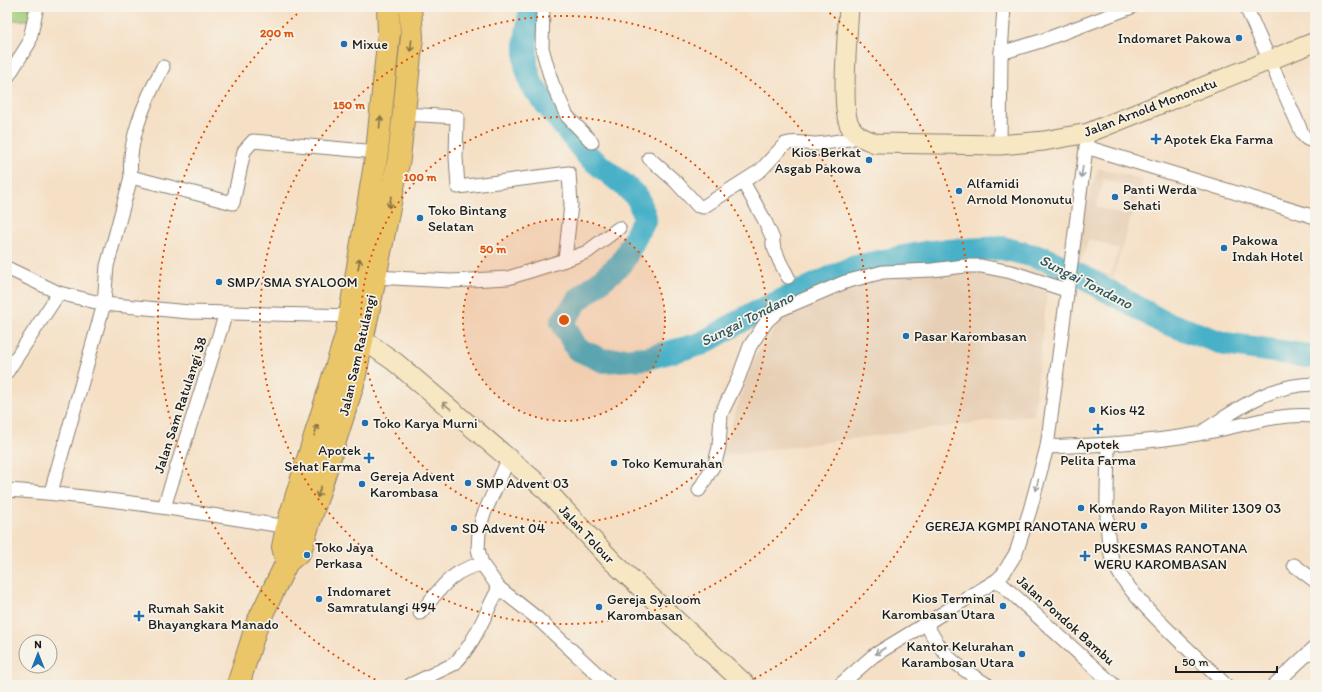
<svg xmlns="http://www.w3.org/2000/svg" width="1322" height="692" viewBox="0 0 1322 692" font-family="Itim,sans-serif">
<rect width="100%" height="100%" fill="#f7f3e8"/>
<filter id="ink" filterUnits="userSpaceOnUse"><feTurbulence type="fractalNoise" baseFrequency=".025" numOctaves="2"/><feDisplacementMap in="SourceGraphic" scale="8" xChannelSelector="R" yChannelSelector="G"/><feConvolveMatrix kernelMatrix="1 2 1 2 8 2 1 2 1" color-interpolation-filters="sRGB"/></filter>
<filter id="wash" filterUnits="userSpaceOnUse"><feTurbulence type="fractalNoise" baseFrequency=".012" numOctaves="4" result="noise"/><feDisplacementMap in="SourceGraphic" scale="16" xChannelSelector="R" yChannelSelector="G"/><feGaussianBlur stdDeviation="0.9" result="paint"/><feColorMatrix in="noise" values="0 0 0 0 0 0 0 0 0 0 0 0 0 0 0 0 0 1.4 0 .05"/><feComposite in="paint" operator="in"/></filter>
<g filter="url(#wash)">
<rect width="100%" height="100%" fill="#f5e0c6"/>
<!-- built -->
<g fill="#e7cfb5" fill-rule="evenodd">
<path d="M1098,168L1143,179L1112,281L1076,265L1082,218ZM1104,179L1133,187L1125,215L1096,207ZM1089,239L1119,249L1110,275L1080,264Z"/>
<polygon points="975,262 1049,272 1034,415 721,456 753,359 786,314 824,293 894,271"/>
</g>
<!-- grass -->
<rect fill="#a3cc77" stroke="#60744a" x="7" y="7" width="23" height="13"/>
<g fill="none" stroke-linecap="round" stroke-linejoin="round">
<!-- river -->
<polyline stroke="#48b1c7" stroke-width="24" points="531,7 526,41 526,65 532,86 588,156 624,185 638,198 645,218 622,263 578,300 562,322 577,349 604,361 647,358 701,344 751,315 854,267 929,252 1002,248 1046,259 1085,278 1161,321 1225,344 1315,357"/>
</g>
</g>
<g filter="url(#ink)">
<g fill="none" stroke-linecap="round" stroke-linejoin="round">
<!-- street casing -->
<g stroke="#887e71" stroke-width="15">
<g id="street">
<polyline points="543,7 542,48 552,83 567,116 592,142"/>
<polyline points="1246,7 1303,135 1307,139 1315,142"/>
<polyline points="1001,53 1004,7"/>
<polyline points="7,78 29,43 37,7"/>
<polyline points="1000,145 1001,53 1041,41 1132,7"/>
<polyline points="1086,147 1315,217"/>
<path d="M649,158L676,182L698,206L703,207L761,170L785,144C795,140 806,144 816,144C831,143 845,140 859,137"/>
<path d="M131,177C127,140 146,99 163,67"/>
<polyline points="743,182 764,219 773,239 773,245 780,262 788,277"/>
<polyline points="565,260 587,252 619,228"/>
<polyline points="7,268 59,293"/>
<polyline points="375,277 451,281 508,278 565,260 571,205 569,173 458,187 456,157 457,117 403,114"/>
<polyline points="7,372 59,293 104,304 189,312 355,316"/>
<path d="M1205,430C1241,407 1271,384 1315,384"/>
<path d="M1108,445C1108,477 1104,525 1111,555C1120,592 1197,656 1226,685"/>
<path d="M1047,447C1097,445 1148,443 1198,434C1237,428 1275,412 1315,416"/>
<polyline points="509,458 483,516 479,532 478,549 482,564 499,588 537,618 609,685"/>
<path d="M7,490C101,496 194,512 287,527"/>
<polyline points="699,490 715,463 719,447 721,414 738,379 750,346 767,321 779,310 845,282 883,272 932,270 965,266 981,266 1011,272 1066,290"/>
<polyline points="51,492 104,304 107,266 131,177 233,203 244,151 253,141 377,152"/>
<polyline points="164,507 226,313"/>
<polyline points="1294,565 1315,581"/>
<polyline points="997,580 1114,685"/>
<path d="M420,613C440,590 450,570 482,564"/>
<path d="M926,622C939,654 959,668 988,685"/>
<path d="M410,685L454,664C475,644 485,613 499,588"/>
<polyline points="840,685 873,656 997,580 1003,574 1016,553 1030,510 1047,447 1088,133"/>
<polyline points="1274,685 1315,647"/>
</g>
</g>
<!-- secondary casing -->
<g stroke="#887e71" stroke-width="21">
<g id="secondary">
<path d="M849,7C848,29 840,111 850,126C855,136 865,139 875,143L1000,145L1044,141L1088,133L1315,42"/>
<polyline points="349,337 362,339 395,362 547,491 613,562 746,685"/>
</g>
</g>
<!-- highway casing -->
<g stroke="#887e71" stroke-width="24">
<g id="highway">
<polyline points="287,562 283,547 287,527 346,336 350,315 377,152 389,33 388,7"/>
<polyline points="238,685 257,624 287,562 300,551 353,384 367,317 399,158 412,37 410,7"/>
</g>
</g>
<!-- street -->
<use href="#street" stroke="#fff" stroke-width="13"/>
<!-- secondary -->
<use href="#secondary" stroke="#f7e8c3" stroke-width="19"/>
<!-- highway -->
<use href="#highway" stroke="#ebc669" stroke-width="22"/>
</g>
<!-- one-way arrows -->
<defs><path id="oneway-shaft" d="M-6 0H5M1.5-3L5.5 0L1.5 3" fill="none" stroke-width="1.6" stroke-linecap="round" stroke-linejoin="round"/></defs>
<g stroke="#847142">
<use href="#oneway-shaft" transform="translate(411 46) rotate(96)"/>
<use href="#oneway-shaft" transform="translate(380 122) rotate(-85)"/>
<use href="#oneway-shaft" transform="translate(390 202) rotate(101)"/>
<use href="#oneway-shaft" transform="translate(359 264) rotate(-80)"/>
<use href="#oneway-shaft" transform="translate(316 430) rotate(-73)"/>
<use href="#oneway-shaft" transform="translate(319 492) rotate(107)"/>
</g>
<g stroke="#999">
<use href="#oneway-shaft" transform="translate(1082 172) rotate(98)"/>
<use href="#oneway-shaft" transform="translate(1037 485) rotate(104)"/>
<use href="#oneway-shaft" transform="translate(880 651) rotate(147)"/>
</g>
<use stroke="#948c78" href="#oneway-shaft" transform="translate(447 406) rotate(-140)"/>
</g>
<!-- distance rings -->
<circle cx="564" cy="320" r="101" fill="#de560d" fill-opacity=".12"/>
<g fill="none" stroke="#de560d" stroke-width="2" stroke-dasharray="2 4">
<circle cx="564" cy="320" r="101"/>
<circle cx="564" cy="320" r="203"/>
<circle cx="564" cy="320" r="304"/>
<path d="M386 685A406 406 0 0 1 303 9M825 9A406 406 0 0 1 742 685"/>
</g>
<!-- markers -->
<g fill="#1f6fb2" stroke="#f7f3e8" stroke-width="1.5">
<circle cx="1239" cy="38" r="4"/>
<circle cx="344" cy="44" r="4"/>
<path d="M1154 133h4v4h4v4h-4v4h-4v-4h-4v-4h4z"/>
<circle cx="869" cy="160" r="4"/>
<circle cx="959" cy="191" r="4"/>
<circle cx="1115" cy="197" r="4"/>
<circle cx="420" cy="218" r="4"/>
<circle cx="1224" cy="248" r="4"/>
<circle cx="219" cy="282" r="4"/>
<circle cx="906" cy="336" r="4"/>
<circle cx="1092" cy="410" r="4"/>
<circle cx="365" cy="423" r="4"/>
<path d="M1096 423h4v4h4v4h-4v4h-4v-4h-4v-4h4z"/>
<path d="M367 452h4v4h4v4h-4v4h-4v-4h-4v-4h4z"/>
<circle cx="614" cy="463" r="4"/>
<circle cx="468" cy="483" r="4"/>
<circle cx="362" cy="484" r="4"/>
<circle cx="1081" cy="508" r="4"/>
<circle cx="1144" cy="526" r="4"/>
<circle cx="454" cy="528" r="4"/>
<circle cx="307" cy="555" r="4"/>
<path d="M1083 550h4v4h4v4h-4v4h-4v-4h-4v-4h4z"/>
<circle cx="319" cy="599" r="4"/>
<circle cx="1003" cy="606" r="4"/>
<circle cx="599" cy="607" r="4"/>
<path d="M137 610h4v4h4v4h-4v4h-4v-4h-4v-4h4z"/>
<circle cx="1022" cy="654" r="4"/>
</g>
<g text-anchor="middle" stroke-width="3.5" stroke-linejoin="round" paint-order="stroke">
<!-- poi labels -->
<g font-size="14" fill="#1c1c1c" stroke="#f7f3e8" text-anchor="start">
<text x="1231" y="43" text-anchor="end">Indomaret Pakowa</text>
<text x="352" y="49">Mixue</text>
<text x="1164" y="144">Apotek Eka Farma</text>
<text x="861" y="157" text-anchor="end">Kios Berkat<tspan x="861" dy="16">Asgab Pakowa</tspan></text>
<text x="967" y="188">Alfamidi<tspan x="967" dy="16">Arnold Mononutu</tspan></text>
<text x="1123" y="194">Panti Werda<tspan x="1123" dy="16">Sehati</tspan></text>
<text x="428" y="215">Toko Bintang<tspan x="428" dy="16">Selatan</tspan></text>
<text x="1232" y="245">Pakowa<tspan x="1232" dy="16">Indah Hotel</tspan></text>
<text x="227" y="287">SMP/ SMA SYALOOM</text>
<text x="914" y="341">Pasar Karombasan</text>
<text x="1100" y="415">Kios 42</text>
<text x="373" y="428">Toko Karya Murni</text>
<text x="1098" y="449" text-anchor="middle">Apotek<tspan x="1098" dy="16">Pelita Farma</tspan></text>
<text x="361" y="455" text-anchor="end">Apotek<tspan x="361" dy="16">Sehat Farma</tspan></text>
<text x="622" y="468">Toko Kemurahan</text>
<text x="370" y="481">Gereja Advent<tspan x="370" dy="16">Karombasa</tspan></text>
<text x="476" y="488">SMP Advent 03</text>
<text x="1089" y="513">Komando Rayon Militer 1309 03</text>
<text x="1136" y="531" text-anchor="end">GEREJA KGMPI RANOTANA WERU</text>
<text x="462" y="533">SD Advent 04</text>
<text x="315" y="552">Toko Jaya<tspan x="315" dy="16">Perkasa</tspan></text>
<text x="1094" y="553">PUSKESMAS RANOTANA<tspan x="1094" dy="16">WERU KAROMBASAN</tspan></text>
<text x="327" y="596">Indomaret<tspan x="327" dy="16">Samratulangi 494</tspan></text>
<text x="995" y="603" text-anchor="end">Kios Terminal<tspan x="995" dy="16">Karombasan Utara</tspan></text>
<text x="607" y="604">Gereja Syaloom<tspan x="607" dy="16">Karombasan</tspan></text>
<text x="148" y="613">Rumah Sakit<tspan x="148" dy="16">Bhayangkara Manado</tspan></text>
<text x="1014" y="651" text-anchor="end">Kantor Kelurahan<tspan x="1014" dy="16">Karambosan Utara</tspan></text>
</g>
<!-- street labels -->
<g font-size="14" fill="#1c1c1c" stroke="#f7f3e8">
<text transform="translate(1150 107) rotate(-21)" y="5">Jalan Arnold Mononutu</text>
<text transform="translate(357 355) rotate(-77)" y="5">Jalan Sam Ratulangi</text>
<text transform="translate(180 405) rotate(-72)" y="5">Jalan Sam Ratulangi 38</text>
<text transform="translate(587 534) rotate(47)" y="5">Jalan Tolour</text>
<text transform="translate(1066 620) rotate(42)" y="5">Jalan Pondok Bambu</text>
</g>
<!-- water labels -->
<g font-size="15" font-style="italic" fill="#2e5860" stroke="#f7f3e8">
<text transform="translate(1086 282) rotate(27)" y="5">Sungai Tondano</text>
<text transform="translate(747 319) rotate(-27)" y="5">Sungai Tondano</text>
</g>
</g>
<circle cx="564" cy="320" r="6" fill="#de560d" stroke="#f7f3e8" stroke-width="2"/>
<g font-size="12" text-anchor="middle" font-weight="bold" fill="#de560d" stroke="#f7f3e8" stroke-width="3.5" stroke-linejoin="round" paint-order="stroke">
<text x="277" y="37">200 m</text>
<text x="349" y="109">150 m</text>
<text x="420" y="181">100 m</text>
<text x="493" y="253">50 m</text>
</g>
<!-- margin -->
<rect width="1322" height="692" fill="none" stroke="#f7f3e8" stroke-width="24"/>
<!-- north arrow -->
<g transform="translate(38 654)"><circle r="19" fill="#f7f3e8" stroke="#9f9d96"/>
<path d="M0-3L7 15L0 10L-7 15Z" fill="#1f6fb2"/>
<text y="-6" font-size="11" font-weight="bold" text-anchor="middle" fill="#1c1c1c">N</text>
</g>
<!-- scale -->
<path d="M1176 666v6h101v-6" fill="none" stroke="#1c1c1c" stroke-width="2"/>
<text x="1182" y="666" font-size="12" fill="#1c1c1c" stroke="#f7f3e8" stroke-width="3" paint-order="stroke">50 m</text>
</svg>
